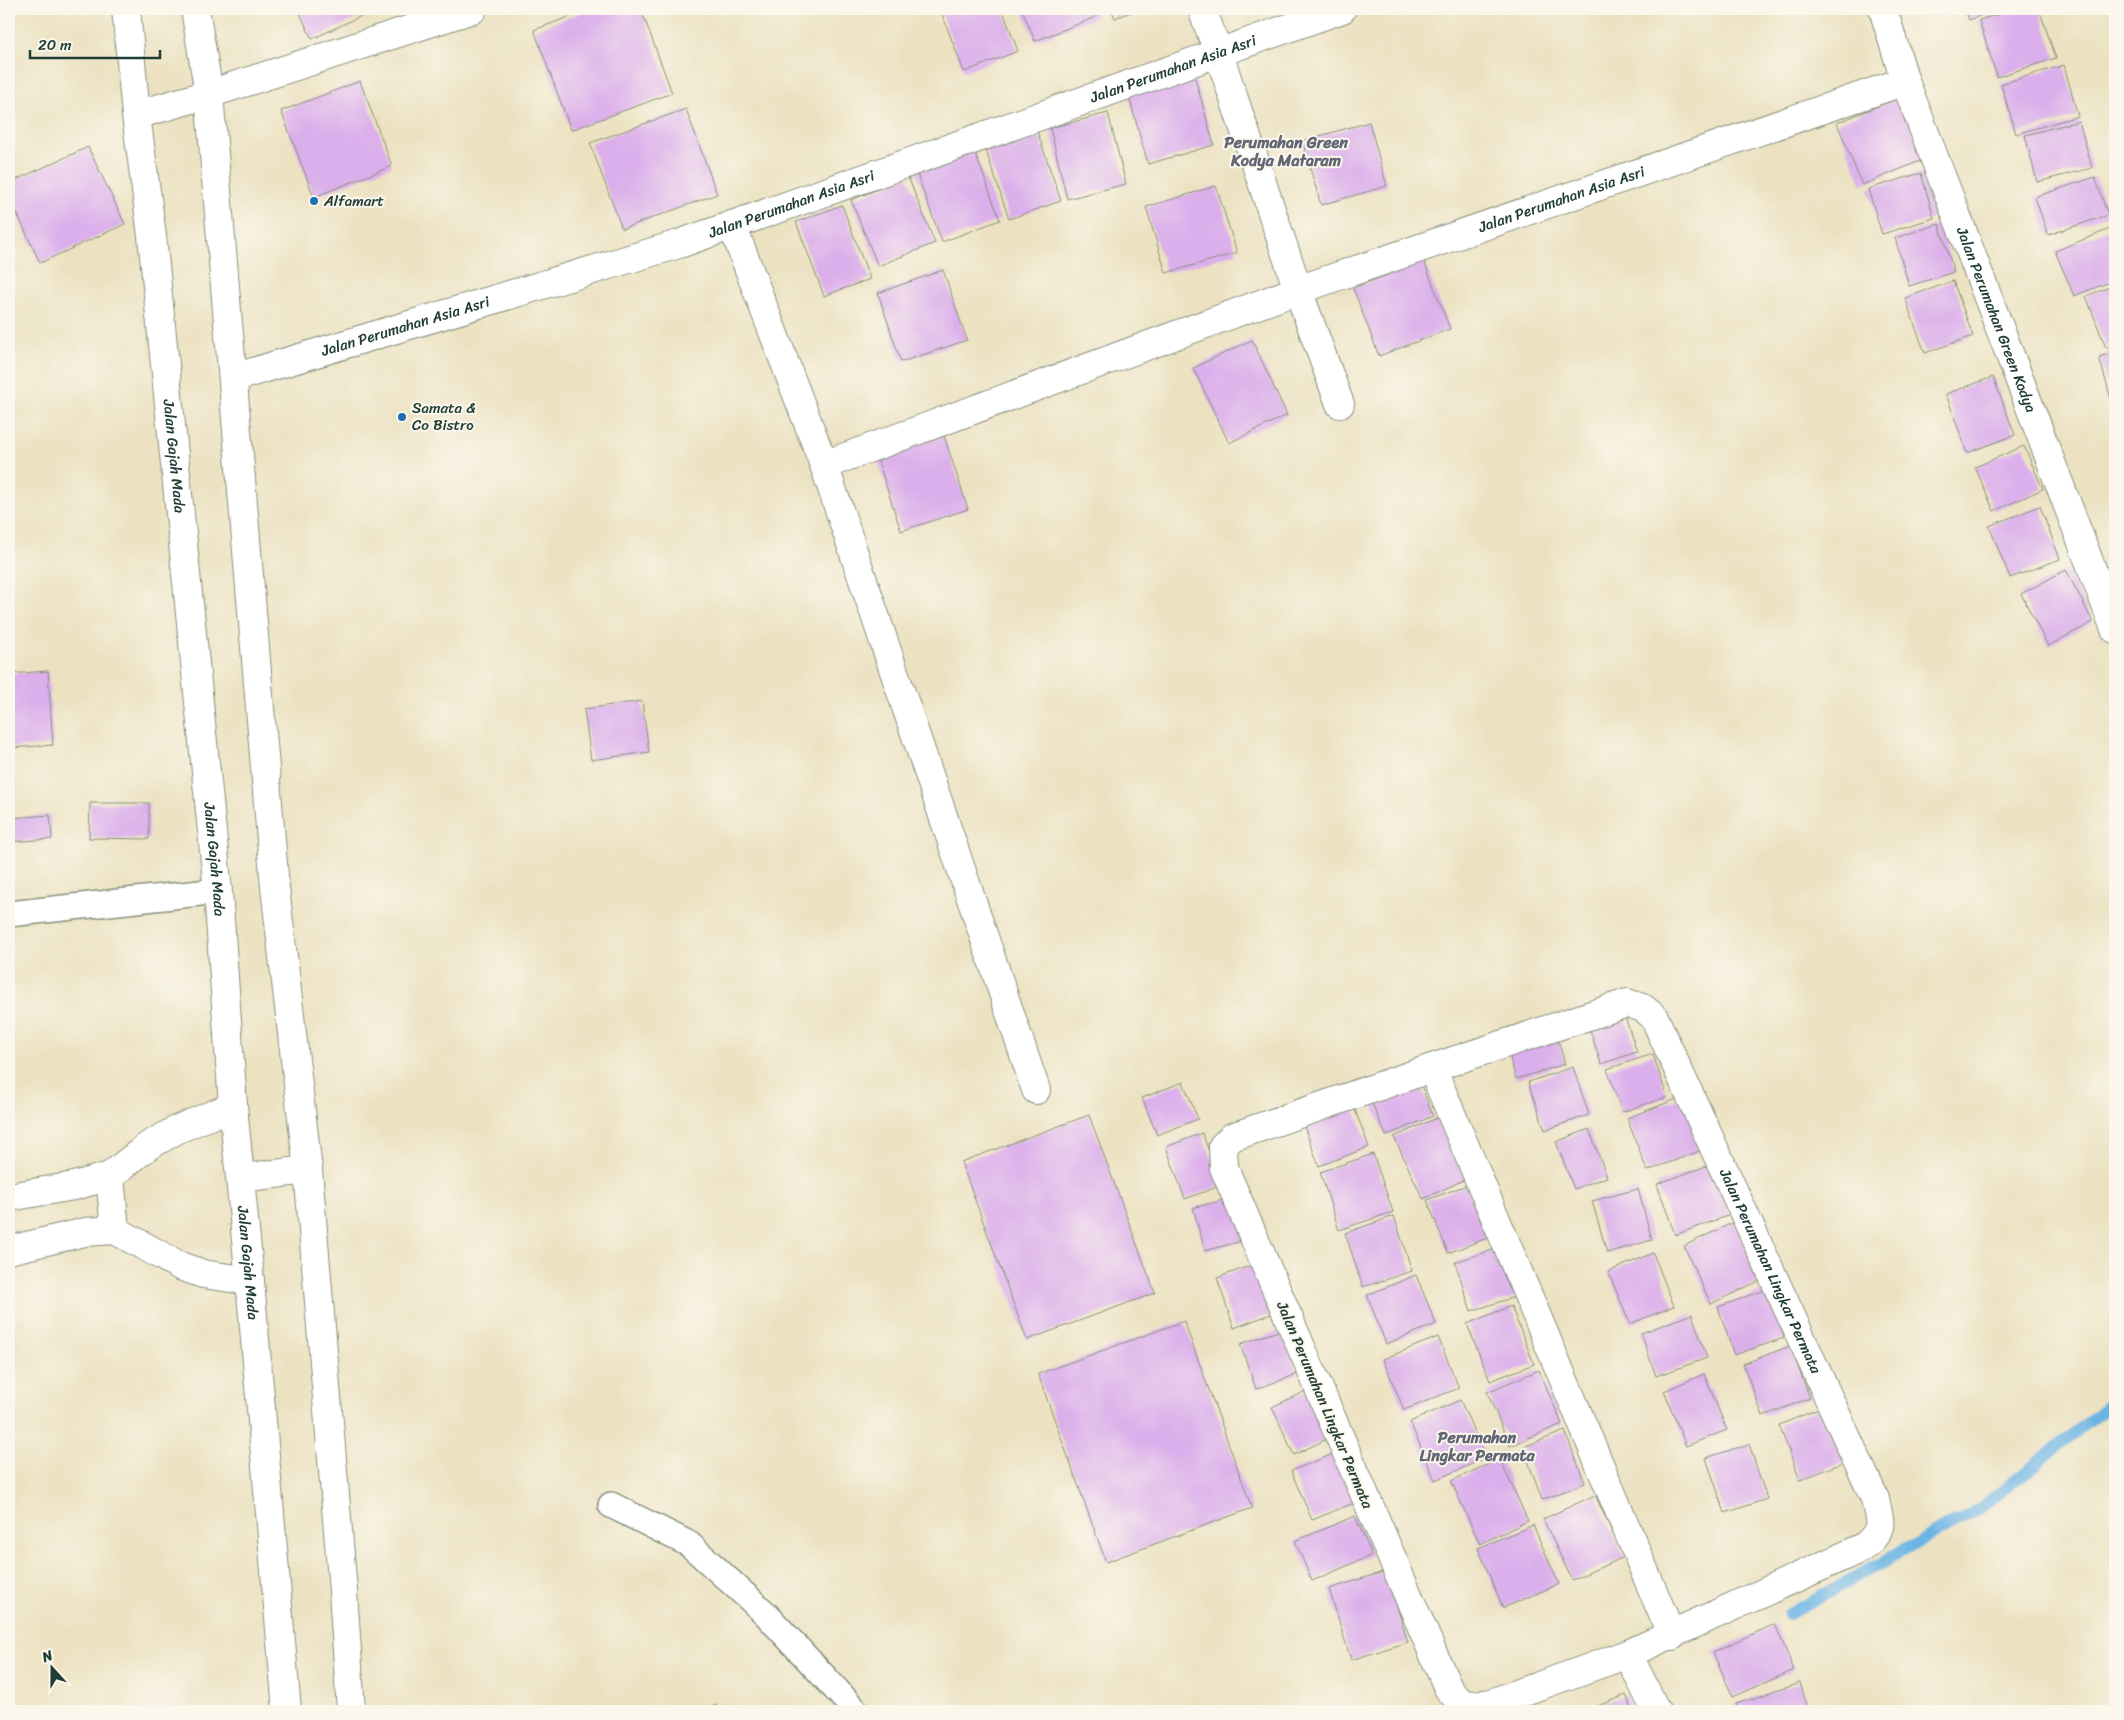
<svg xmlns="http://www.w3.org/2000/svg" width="2124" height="1720" viewBox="0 0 2124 1720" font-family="Sriracha,sans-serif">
<rect width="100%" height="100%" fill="#fbf7ec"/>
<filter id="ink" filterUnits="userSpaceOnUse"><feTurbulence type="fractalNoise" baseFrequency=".02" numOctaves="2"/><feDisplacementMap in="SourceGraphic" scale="10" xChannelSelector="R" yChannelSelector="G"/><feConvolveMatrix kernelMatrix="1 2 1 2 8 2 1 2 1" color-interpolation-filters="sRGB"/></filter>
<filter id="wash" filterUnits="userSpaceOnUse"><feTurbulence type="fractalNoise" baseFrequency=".0096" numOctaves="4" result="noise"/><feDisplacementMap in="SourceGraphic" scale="20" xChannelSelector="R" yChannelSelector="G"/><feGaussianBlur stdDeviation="1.12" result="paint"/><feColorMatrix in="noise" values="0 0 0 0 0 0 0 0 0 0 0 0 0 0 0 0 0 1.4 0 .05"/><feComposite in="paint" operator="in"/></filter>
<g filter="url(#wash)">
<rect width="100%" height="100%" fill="#ece2c2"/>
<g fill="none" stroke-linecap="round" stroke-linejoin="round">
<!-- stream -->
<polyline stroke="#6ab4e3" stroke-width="12" points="1789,1614 1981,1508 2115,1400"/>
</g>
<g id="blocks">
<!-- building -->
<g fill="#dbafeb">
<polygon points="298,9 376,9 312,39"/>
<polygon points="591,9 641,9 672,93 571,130 534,30"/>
<polygon points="940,9 1002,9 1018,51 964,72"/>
<polygon points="1022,9 1093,9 1096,17 1035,41"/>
<polygon points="1111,9 1139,9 1115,18"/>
<polygon points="1965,9 1997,9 1969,20"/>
<polygon points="2016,9 2039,9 2056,58 1997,77 1979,20"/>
<polygon points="2064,65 2078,116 2016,134 2001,84"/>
<polygon points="1193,71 1214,145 1148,164 1127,90"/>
<polygon points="360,81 392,166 314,197 281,111"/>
<polygon points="1900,97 1925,159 1862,185 1837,123"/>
<polygon points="686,109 717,194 622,229 590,143"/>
<polygon points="1108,113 1126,184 1067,199 1050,128"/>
<polygon points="2079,121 2092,168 2037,182 2025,135"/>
<polygon points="1369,122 1387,186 1321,205 1302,141"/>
<polygon points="1036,128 1061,201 1009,219 984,145"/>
<polygon points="972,145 1000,220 942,242 914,166"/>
<polygon points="88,147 125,224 40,263 9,196 9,183"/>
<polygon points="1921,173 1934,218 1882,234 1868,189"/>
<polygon points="908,177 935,243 878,266 851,200"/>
<polygon points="2095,177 2108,215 2048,235 2035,197"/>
<polygon points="1216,186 1237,253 1166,273 1146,207"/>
<polygon points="842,205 870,279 824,296 796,222"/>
<polygon points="1939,224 1954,272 1909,286 1895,238"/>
<polygon points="2110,229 2115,243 2115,280 2074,296 2055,251"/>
<polygon points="1424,261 1450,329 1379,356 1353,288"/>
<polygon points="943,270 967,340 901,362 878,293"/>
<polygon points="1953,281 1973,336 1925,353 1905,298"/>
<polygon points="2115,285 2115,344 2106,348 2086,296"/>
<polygon points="1252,340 1287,415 1229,443 1193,368"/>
<polygon points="2115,352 2115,413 2099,357"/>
<polygon points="1993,377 2015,435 1967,453 1946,394"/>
<polygon points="943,433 968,509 901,531 876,455"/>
<polygon points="2024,446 2043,489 1994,511 1975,467"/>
<polygon points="2040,506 2060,559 2010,578 1989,526"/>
<polygon points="2066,570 2093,622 2048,646 2021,594"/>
<polygon points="48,671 53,745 9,748 9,674"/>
<polygon points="642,701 649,752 591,760 584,709"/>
<polygon points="90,803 149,803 149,839 89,838"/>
<polygon points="50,815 52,839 9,842 9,818"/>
<polygon points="1622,1008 1637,1052 1601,1064 1587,1020"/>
<polygon points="1556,1033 1565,1064 1516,1079 1507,1048"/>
<polygon points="1653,1054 1667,1097 1622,1112 1607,1069"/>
<polygon points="1573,1067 1589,1115 1545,1130 1528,1082"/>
<polygon points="1417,1075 1433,1116 1386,1136 1368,1094"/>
<polygon points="1183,1082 1198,1119 1157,1135 1142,1098"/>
<polygon points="1685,1096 1705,1149 1647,1171 1627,1118"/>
<polygon points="1351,1099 1369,1147 1319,1166 1301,1118"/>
<polygon points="1089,1115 1155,1293 1027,1340 961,1162"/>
<polygon points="1441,1116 1470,1177 1423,1199 1394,1137"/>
<polygon points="1589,1129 1607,1177 1574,1189 1556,1142"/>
<polygon points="1202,1133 1222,1185 1185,1199 1166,1147"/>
<polygon points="1373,1154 1393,1212 1339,1230 1320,1172"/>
<polygon points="1712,1164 1730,1215 1675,1235 1657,1184"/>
<polygon points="1467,1185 1487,1238 1448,1253 1427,1200"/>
<polygon points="1638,1189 1652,1240 1607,1253 1592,1201"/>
<polygon points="1234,1197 1246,1240 1205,1251 1193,1208"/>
<polygon points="1394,1216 1412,1271 1363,1287 1345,1233"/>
<polygon points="1734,1222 1761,1280 1711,1304 1684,1246"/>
<polygon points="1502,1247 1518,1296 1471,1311 1455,1262"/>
<polygon points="1653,1253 1674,1306 1630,1324 1608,1272"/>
<polygon points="1258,1263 1276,1312 1234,1328 1217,1278"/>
<polygon points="1416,1275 1436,1324 1386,1344 1367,1295"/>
<polygon points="1768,1289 1784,1338 1734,1355 1718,1307"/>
<polygon points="1511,1306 1534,1364 1490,1381 1467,1324"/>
<polygon points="1692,1314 1707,1358 1656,1376 1641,1333"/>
<polygon points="1184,1321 1252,1508 1106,1562 1038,1374"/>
<polygon points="1281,1330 1298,1374 1256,1389 1240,1344"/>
<polygon points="1438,1337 1459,1388 1404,1410 1383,1359"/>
<polygon points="1790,1346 1810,1398 1763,1416 1743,1364"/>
<polygon points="1539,1370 1562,1424 1510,1446 1487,1392"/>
<polygon points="1704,1374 1727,1430 1686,1446 1664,1391"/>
<polygon points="1306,1391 1329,1438 1294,1455 1272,1407"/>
<polygon points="1460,1400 1486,1458 1435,1480 1410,1422"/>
<polygon points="1828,1405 1850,1460 1800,1480 1779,1425"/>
<polygon points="1565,1431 1585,1483 1542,1500 1523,1447"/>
<polygon points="1749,1444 1767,1499 1725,1513 1706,1458"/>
<polygon points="1338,1452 1359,1501 1312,1520 1291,1471"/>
<polygon points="1500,1459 1528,1521 1480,1544 1451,1481"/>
<polygon points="1595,1495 1624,1557 1572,1580 1543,1519"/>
<polygon points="1355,1516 1372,1555 1312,1581 1295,1541"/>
<polygon points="1533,1525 1559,1584 1503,1608 1478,1548"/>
<polygon points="1386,1571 1408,1642 1351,1660 1329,1589"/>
<polygon points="1775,1624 1794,1670 1733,1697 1713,1652"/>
<polygon points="1800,1683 1809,1711 1738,1711 1736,1704"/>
<polygon points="1626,1695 1633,1711 1585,1711"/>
<polygon points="716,1705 718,1711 700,1711"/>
</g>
</g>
</g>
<g filter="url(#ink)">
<use href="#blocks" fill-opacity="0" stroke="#86907b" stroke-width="1"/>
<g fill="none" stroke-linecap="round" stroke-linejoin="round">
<!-- service casing -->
<g stroke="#86907b" stroke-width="28">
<g id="service">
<polyline points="9,914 218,891"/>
<polyline points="611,1505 689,1544 765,1613 856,1711"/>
</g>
</g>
<!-- minor casing -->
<g stroke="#86907b" stroke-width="30">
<g id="minor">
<polyline points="1202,9 1219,54 1298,290 1340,404"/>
<path id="s1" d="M1883,9L1905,81L2115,629"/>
<polyline points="136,115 209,94 473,9"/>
<polyline points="732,225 824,465 1036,1090"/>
<path id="s2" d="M233,378L679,244L1342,9"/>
<path id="s3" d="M824,465L1298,290L1905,81"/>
<path id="s4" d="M1432,1068L1627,1003L1643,1008L1654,1017L1875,1499C1880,1524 1885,1528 1864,1547L1628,1654L1656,1711"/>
<polyline points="233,1106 178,1129 148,1146 110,1176 115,1230 180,1266 203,1274 250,1281"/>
<polyline points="9,1197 74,1186 110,1176"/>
<polyline points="9,1250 85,1232 115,1230"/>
<path d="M1628,1654L1491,1703C1468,1706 1464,1708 1448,1688L1224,1168L1223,1146L1232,1137L1432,1068L1672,1636"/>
</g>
</g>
<!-- secondary casing -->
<g stroke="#86907b" stroke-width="30">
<g id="secondary">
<path id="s5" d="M126,9L136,115L152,236L218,891L233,1106L250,1281L287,1711"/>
<polyline points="195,9 209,94 275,888 308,1170 343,1591 351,1711"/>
<polyline points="241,1178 308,1170"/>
</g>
</g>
<!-- service -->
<use href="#service" stroke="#fff" stroke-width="25"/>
<!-- minor -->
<use href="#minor" stroke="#fff" stroke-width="28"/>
<!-- secondary -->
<use href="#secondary" stroke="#fff" stroke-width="28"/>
</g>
</g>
<!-- markers -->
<g fill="#1f6fb2" stroke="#fbf7ec" stroke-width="2">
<circle cx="314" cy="201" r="5"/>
<circle cx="402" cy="417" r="5"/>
</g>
<g text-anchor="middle" stroke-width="4" stroke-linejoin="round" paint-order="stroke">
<!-- street labels -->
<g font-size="15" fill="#1f3d34" stroke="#fbf7ec">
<text dy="5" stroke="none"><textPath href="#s2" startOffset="990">Jalan Perumahan Asia Asri</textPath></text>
<text dy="5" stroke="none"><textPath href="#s3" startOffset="784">Jalan Perumahan Asia Asri</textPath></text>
<text dy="5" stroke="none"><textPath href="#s2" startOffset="585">Jalan Perumahan Asia Asri</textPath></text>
<text dy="5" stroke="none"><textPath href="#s1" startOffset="331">Jalan Perumahan Green Kodya</textPath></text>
<text dy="5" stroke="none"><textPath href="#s2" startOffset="180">Jalan Perumahan Asia Asri</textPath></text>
<text dy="5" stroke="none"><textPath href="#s5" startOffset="450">Jalan Gajah Mada</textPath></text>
<text dy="5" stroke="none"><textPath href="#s5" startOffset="855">Jalan Gajah Mada</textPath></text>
<text dy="5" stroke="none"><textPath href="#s5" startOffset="1260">Jalan Gajah Mada</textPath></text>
<text dy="5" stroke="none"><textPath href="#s4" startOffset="516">Jalan Perumahan Lingkar Permata</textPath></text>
<text transform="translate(1325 1405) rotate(67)" y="5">Jalan Perumahan Lingkar Permata</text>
</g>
<!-- poi labels -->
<g font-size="15" fill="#1f3d34" stroke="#fbf7ec" text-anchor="start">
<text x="324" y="206">Alfamart</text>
<text x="412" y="413">Samata &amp;<tspan x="412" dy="17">Co Bistro</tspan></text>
</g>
<!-- neighbourhood labels -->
<g font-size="16" font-weight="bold" fill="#616574" stroke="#fbf7ec">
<text x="1286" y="148">Perumahan Green<tspan x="1286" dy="18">Kodya Mataram</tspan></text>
<text x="1477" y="1443">Perumahan<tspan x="1477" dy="18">Lingkar Permata</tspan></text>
</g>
</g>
<!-- margin -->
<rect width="2124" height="1720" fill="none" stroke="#fbf7ec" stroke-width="30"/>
<!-- north arrow -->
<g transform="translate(52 1668) rotate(339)" stroke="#fbf7ec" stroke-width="4" paint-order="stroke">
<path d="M0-4L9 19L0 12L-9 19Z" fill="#1f3d34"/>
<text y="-8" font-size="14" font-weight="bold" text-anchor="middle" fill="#1f3d34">N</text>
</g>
<!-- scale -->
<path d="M30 50v8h130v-8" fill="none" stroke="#1f3d34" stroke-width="2.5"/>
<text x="38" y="50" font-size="15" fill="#1f3d34" stroke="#fbf7ec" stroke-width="4" paint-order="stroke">20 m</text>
</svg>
